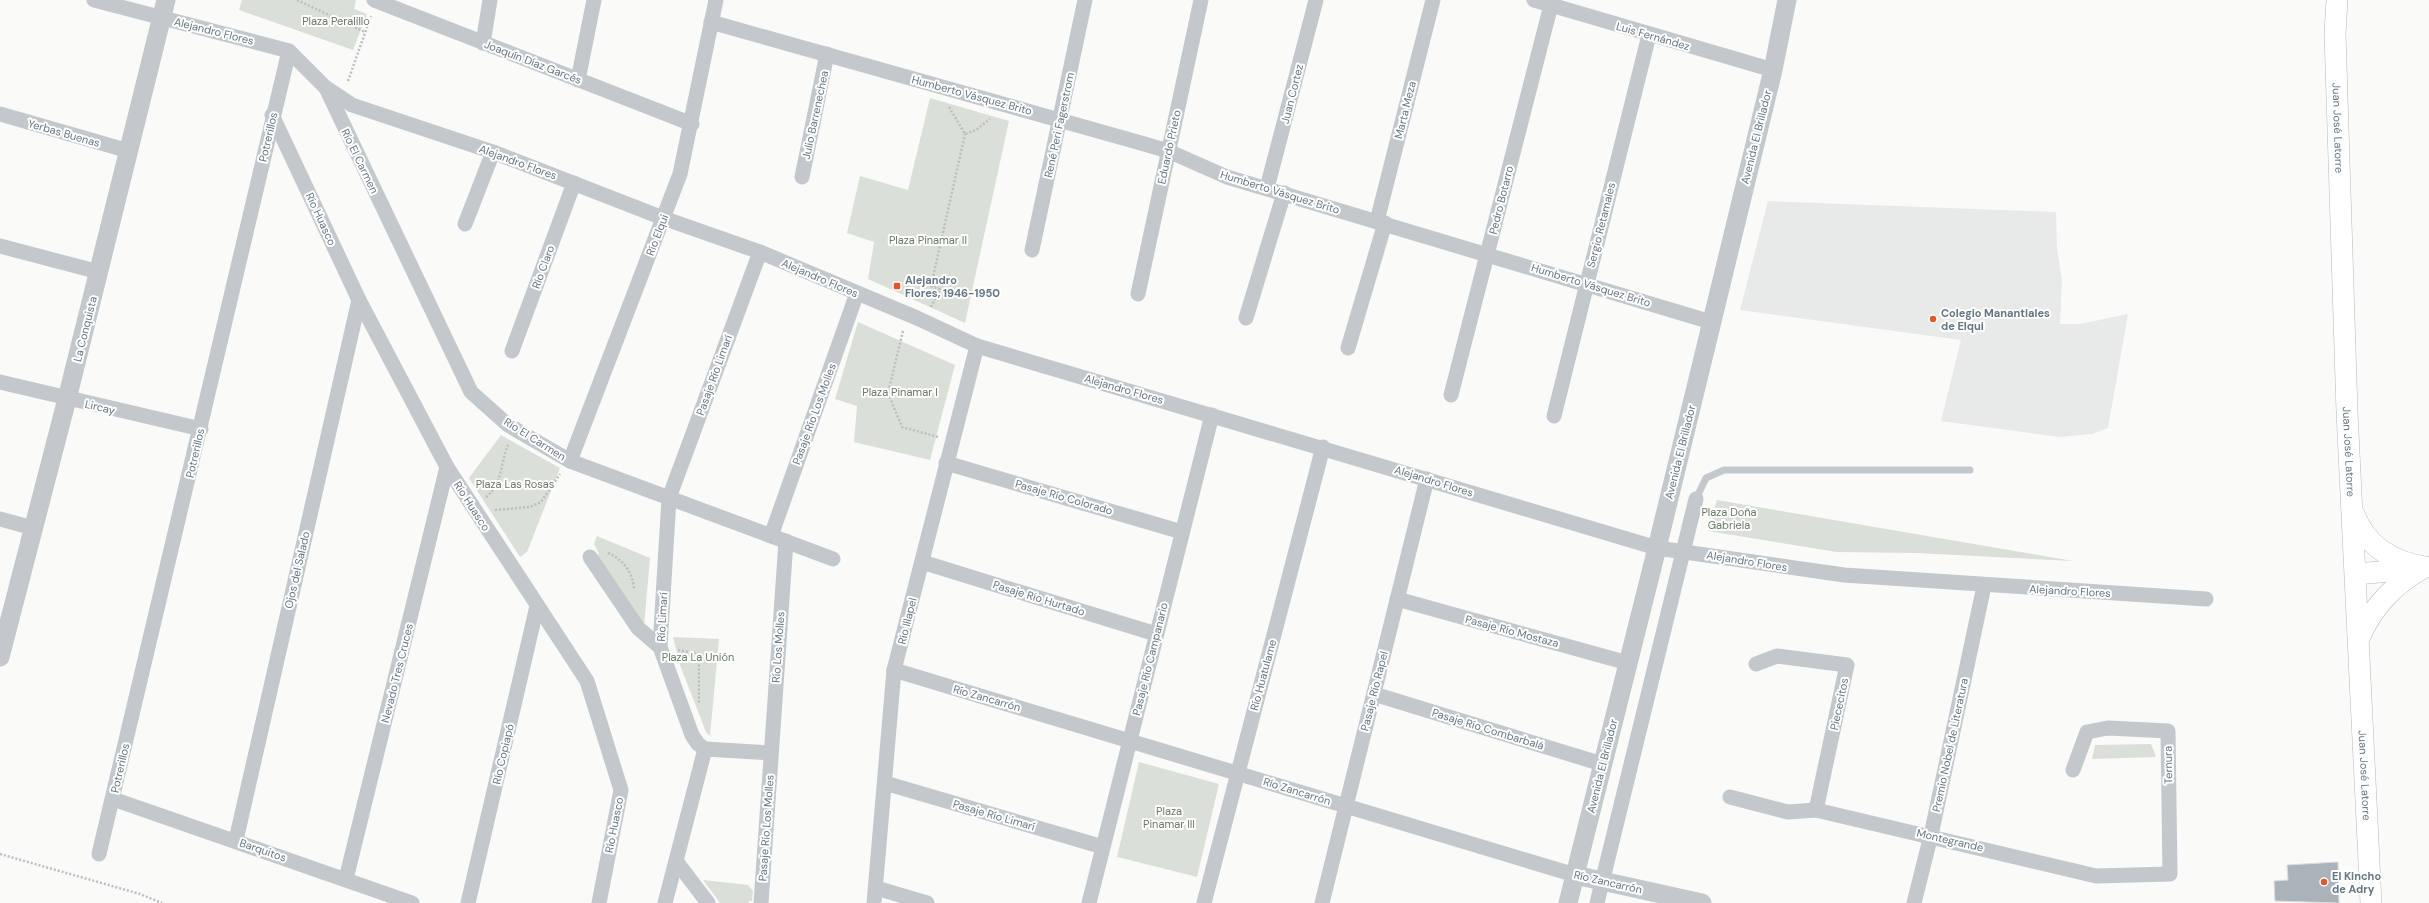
<svg xmlns="http://www.w3.org/2000/svg" width="2429" height="903" viewBox="0 0 2429 903" font-family="'DM Sans',sans-serif">
<rect width="100%" height="100%" fill="#fafaf8"/>
<!-- built -->
<polygon fill="#e8e9e9" points="1768,201 2056,212 2057,248 2062,280 2060,324 2080,324 2128,314 2108,428 2092,434 2060,437 1941,421 1961,340 1740,310"/>
<!-- green -->
<g fill="#dadfd7">
<polygon points="242,0 356,0 354,9 367,14 353,50 239,10"/>
<polygon points="930,98 1009,121 965,323 868,279 874,242 847,233 860,176 908,190"/>
<polygon points="858,322 955,365 930,460 854,442 857,406 835,399"/>
<polygon points="501,435 560,468 527,552 520,557 469,478"/>
<polygon points="1717,500 2073,561 1917,553 1837,552 1708,531"/>
<polygon points="597,536 650,558 644,626 596,556 599,554 594,544"/>
<polygon points="673,637 719,639 710,736 706,732 680,665"/>
<polygon points="2151,744 2156,757 2092,759 2095,745"/>
<polygon points="1139,762 1219,784 1197,877 1117,857"/>
<polygon points="703,880 748,885 753,891 752,901 749,901 749,903 720,903"/>
</g>
<!-- building -->
<polygon fill="#aab3b9" stroke="#dcdcda" points="2338,862 2339,903 2275,901 2274,881 2288,880 2287,865"/>
<g fill="none" stroke-linecap="round" stroke-linejoin="round">
<!-- secondary casing -->
<g stroke="#b3babf" stroke-width="22">
<g id="secondary">
<path id="s1" d="M2337,0L2335,33L2347,412L2371,903"/>
<path d="M2354,514C2366,546 2393,562 2425,567"/>
<polyline points="2356,574 2412,569"/>
<path d="M2359,638C2373,606 2394,584 2425,567"/>
</g>
</g>
<!-- path -->
<g stroke="#bbbfc2" stroke-width="2.5" stroke-dasharray="2 2" stroke-linecap="butt">
<polyline points="297,0 365,32"/>
<polyline points="348,81 371,16"/>
<polyline points="949,107 965,134 976,130 990,119"/>
<polyline points="931,307 940,289 931,286 965,134"/>
<polyline points="903,331 888,393 902,427 938,437"/>
<path d="M486,497C503,484 500,463 508,445"/>
<polyline points="495,510 530,507 541,502 560,474"/>
<path d="M608,553C623,559 634,574 634,590"/>
<polyline points="678,650 699,654 699,703"/>
<polyline points="0,854 140,894 162,903"/>
</g>
<!-- service -->
<polyline stroke="#c3c8cc" stroke-width="7" points="1696,499 1706,478 1724,470 1970,470"/>
<!-- minor -->
<g stroke="#c3c8cc" stroke-width="15">
<polyline points="94,0 289,51 325,87 352,105 493,152 663,218 760,252 917,318 977,346 1657,548 1844,575 2206,599"/>
<polyline points="374,0 692,124"/>
<polyline points="1534,0 1773,70"/>
<polyline points="711,22 1148,145 1168,151 1227,177 1711,322"/>
<polyline points="483,43 490,0"/>
<polyline points="578,80 594,0"/>
<polyline points="326,88 471,392 508,425 570,461 833,559"/>
<polyline points="0,114 129,151"/>
<polyline points="272,115 359,300 447,467 587,681 621,790 599,903"/>
<polyline points="802,177 827,54"/>
<polyline points="1267,188 1316,0"/>
<polyline points="1377,221 1433,0"/>
<polyline points="465,224 493,152"/>
<polyline points="0,246 99,272"/>
<polyline points="1032,250 1085,0"/>
<polyline points="1138,294 1201,0"/>
<polyline points="1246,318 1284,193"/>
<polyline points="1348,348 1385,223"/>
<polyline points="512,351 574,183"/>
<polyline points="0,382 201,429"/>
<polyline points="1451,395 1551,5"/>
<polyline points="1554,416 1649,35"/>
<polyline points="570,461 680,174 716,0"/>
<polyline points="946,463 1182,532"/>
<polyline points="0,519 33,528"/>
<polyline points="771,536 857,293"/>
<polyline points="590,557 638,628 660,647"/>
<polyline points="922,562 1156,634"/>
<polyline points="1397,599 1628,663"/>
<polyline points="1756,664 1777,656 1847,665 1816,810"/>
<polyline points="894,670 1575,875"/>
<polyline points="1374,694 1602,764"/>
<polyline points="705,749 698,744 692,735 660,647 669,498 760,252"/>
<polyline points="705,749 771,753"/>
<polyline points="885,783 1103,847"/>
<polyline points="1730,797 1788,812 1816,810 2096,876 2170,874 2168,731 2108,728 2087,732 2073,770"/>
<polyline points="113,799 412,903"/>
<polyline points="236,840 359,300"/>
<polyline points="99,854 289,51"/>
<polyline points="676,861 708,903"/>
<polyline points="346,879 447,467"/>
<polyline points="876,888 927,903"/>
<polyline points="468,903 537,606"/>
<polyline points="665,903 705,749"/>
<polyline points="761,903 786,541"/>
<polyline points="874,903 894,670 977,346"/>
<polyline points="1089,903 1212,415"/>
<polyline points="1204,903 1323,447"/>
<polyline points="1322,903 1427,479"/>
<polyline points="1597,903 1696,499"/>
<polyline points="1914,903 1931,835 1984,586"/>
</g>
<!-- tertiary -->
<g stroke="#c3c8cc" stroke-width="19">
<polyline points="0,657 67,399 166,0"/>
<polyline points="1575,875 1702,903"/>
<polyline points="1568,903 1657,548 1773,70 1787,0"/>
</g>
<!-- secondary -->
<use href="#secondary" stroke="#fff" stroke-width="21"/>
</g>
<!-- markers -->
<g fill="#e4572e" stroke="#fff" stroke-width="1.5">
<rect x="893" y="282" width="8" height="8" rx="2"/>
<circle cx="1933" cy="319" r="4"/>
<circle cx="2324" cy="882" r="4"/>
</g>
<g text-anchor="middle" stroke-width="4" stroke-linejoin="round" paint-order="stroke">
<!-- park labels -->
<g font-size="11" fill="#687a64" stroke="#fff">
<text x="336" y="25">Plaza Peralillo</text>
<text x="928" y="244">Plaza Pinamar II</text>
<text x="900" y="396">Plaza Pinamar I</text>
<text x="515" y="488">Plaza Las Rosas</text>
<text x="1729" y="516">Plaza Doña<tspan x="1729" dy="13">Gabriela</tspan></text>
<text x="698" y="661">Plaza La Unión</text>
<text x="1169" y="815">Plaza<tspan x="1169" dy="13">Pinamar III</tspan></text>
</g>
<!-- street labels -->
<g font-size="11" fill="#657683" stroke="#fff">
<text transform="translate(214 31) rotate(14)" y="4">Alejandro Flores</text>
<text transform="translate(1653 36) rotate(16)" y="4">Luis Fernández</text>
<text transform="translate(533 62) rotate(21)" y="4">Joaquín Díaz Garcés</text>
<text transform="translate(1292 94) rotate(-76)" y="4">Juan Cortez</text>
<text transform="translate(972 95) rotate(15)" y="4">Humberto Vásquez Brito</text>
<text transform="translate(1405 110) rotate(-76)" y="4">Marta Meza</text>
<text transform="translate(815 115) rotate(-78)" y="4">Julio Barrenechea</text>
<text transform="translate(1059 125) rotate(-78)" y="4">René Peri Fagerstrom</text>
<text dy="4" stroke="none"><textPath href="#s1" startOffset="128">Juan José Latorre</textPath></text>
<text transform="translate(64 133) rotate(16)" y="4">Yerbas Buenas</text>
<text transform="translate(268 137) rotate(-77)" y="4">Potrerillos</text>
<text transform="translate(1756 137) rotate(-76)" y="4">Avenida El Brillador</text>
<text transform="translate(1169 147) rotate(-78)" y="4">Eduardo Prieto</text>
<text transform="translate(360 161) rotate(64)" y="4">Río El Carmen</text>
<text transform="translate(518 162) rotate(20)" y="4">Alejandro Flores</text>
<text transform="translate(1280 192) rotate(17)" y="4">Humberto Vásquez Brito</text>
<text transform="translate(1501 200) rotate(-76)" y="4">Pedro Botarro</text>
<text transform="translate(321 219) rotate(65)" y="4">Río Huasco</text>
<text transform="translate(1601 225) rotate(-76)" y="4">Sergio Retamales</text>
<text transform="translate(657 235) rotate(-69)" y="4">Río Elqui</text>
<text transform="translate(543 267) rotate(-70)" y="4">Río Claro</text>
<text transform="translate(820 278) rotate(23)" y="4">Alejandro Flores</text>
<text transform="translate(1591 285) rotate(17)" y="4">Humberto Vásquez Brito</text>
<text transform="translate(85 329) rotate(-76)" y="4">La Conquista</text>
<text transform="translate(714 375) rotate(-70)" y="4">Pasaje Río Limarí</text>
<text transform="translate(1124 389) rotate(16)" y="4">Alejandro Flores</text>
<text transform="translate(100 407) rotate(13)" y="4">Lircay</text>
<text transform="translate(814 414) rotate(-70)" y="4">Pasaje Río Los Molles</text>
<text transform="translate(535 439) rotate(32)" y="4">Río El Carmen</text>
<text transform="translate(1680 452) rotate(-76)" y="4">Avenida El Brillador</text>
<text dy="4" stroke="none"><textPath href="#s1" startOffset="452">Juan José Latorre</textPath></text>
<text transform="translate(195 453) rotate(-77)" y="4">Potrerillos</text>
<text transform="translate(1434 481) rotate(17)" y="4">Alejandro Flores</text>
<text transform="translate(1064 497) rotate(16)" y="4">Pasaje Río Colorado</text>
<text transform="translate(472 506) rotate(57)" y="4">Río Huasco</text>
<text transform="translate(1747 561) rotate(9)" y="4">Alejandro Flores</text>
<text transform="translate(297 570) rotate(-77)" y="4">Ojos del Salado</text>
<text transform="translate(2070 591) rotate(3)" y="4">Alejandro Flores</text>
<text transform="translate(1039 598) rotate(17)" y="4">Pasaje Río Hurtado</text>
<text transform="translate(662 617) rotate(-87)" y="4">Río Limarí</text>
<text transform="translate(907 621) rotate(-76)" y="4">Río Illapel</text>
<text transform="translate(1512 631) rotate(15)" y="4">Pasaje Río Mostaza</text>
<text transform="translate(778 647) rotate(-86)" y="4">Río Los Molles</text>
<text transform="translate(1150 659) rotate(-76)" y="4">Pasaje Río Campanario</text>
<text transform="translate(397 673) rotate(-76)" y="4">Nevado Tres Cruces</text>
<text transform="translate(1263 675) rotate(-75)" y="4">Río Huatulame</text>
<text transform="translate(1374 691) rotate(-76)" y="4">Pasaje Río Rapel</text>
<text transform="translate(987 698) rotate(16)" y="4">Río Zancarrón</text>
<text transform="translate(1839 704) rotate(-78)" y="4">Piececitos</text>
<text transform="translate(1488 729) rotate(17)" y="4">Pasaje Río Combarbalá</text>
<text transform="translate(1950 745) rotate(-78)" y="4">Premio Nobel de Literatura</text>
<text transform="translate(503 754) rotate(-77)" y="4">Río Copiapó</text>
<text transform="translate(2168 765) rotate(-91)" y="4">Ternura</text>
<text transform="translate(1602 766) rotate(-76)" y="4">Avenida El Brillador</text>
<text transform="translate(120 768) rotate(-77)" y="4">Potrerillos</text>
<text dy="4" stroke="none"><textPath href="#s1" startOffset="776">Juan José Latorre</textPath></text>
<text transform="translate(1297 791) rotate(17)" y="4">Río Zancarrón</text>
<text transform="translate(994 815) rotate(16)" y="4">Pasaje Río Limarí</text>
<text transform="translate(614 825) rotate(-79)" y="4">Río Huasco</text>
<text transform="translate(766 828) rotate(-86)" y="4">Pasaje Río Los Molles</text>
<text transform="translate(1950 840) rotate(13)" y="4">Montegrande</text>
<text transform="translate(263 850) rotate(19)" y="4">Barquitos</text>
<text transform="translate(1608 882) rotate(13)" y="4">Río Zancarrón</text>
</g>
<!-- poi labels -->
<g font-size="11" font-weight="bold" fill="#657683" stroke="#fff" text-anchor="start">
<text x="905" y="284">Alejandro<tspan x="905" dy="13">Flores, 1946-1950</tspan></text>
<text x="1941" y="317">Colegio Manantiales<tspan x="1941" dy="13">de Elqui</tspan></text>
<text x="2332" y="880">El Kincho<tspan x="2332" dy="13">de Adry</tspan></text>
</g>
</g>
</svg>
